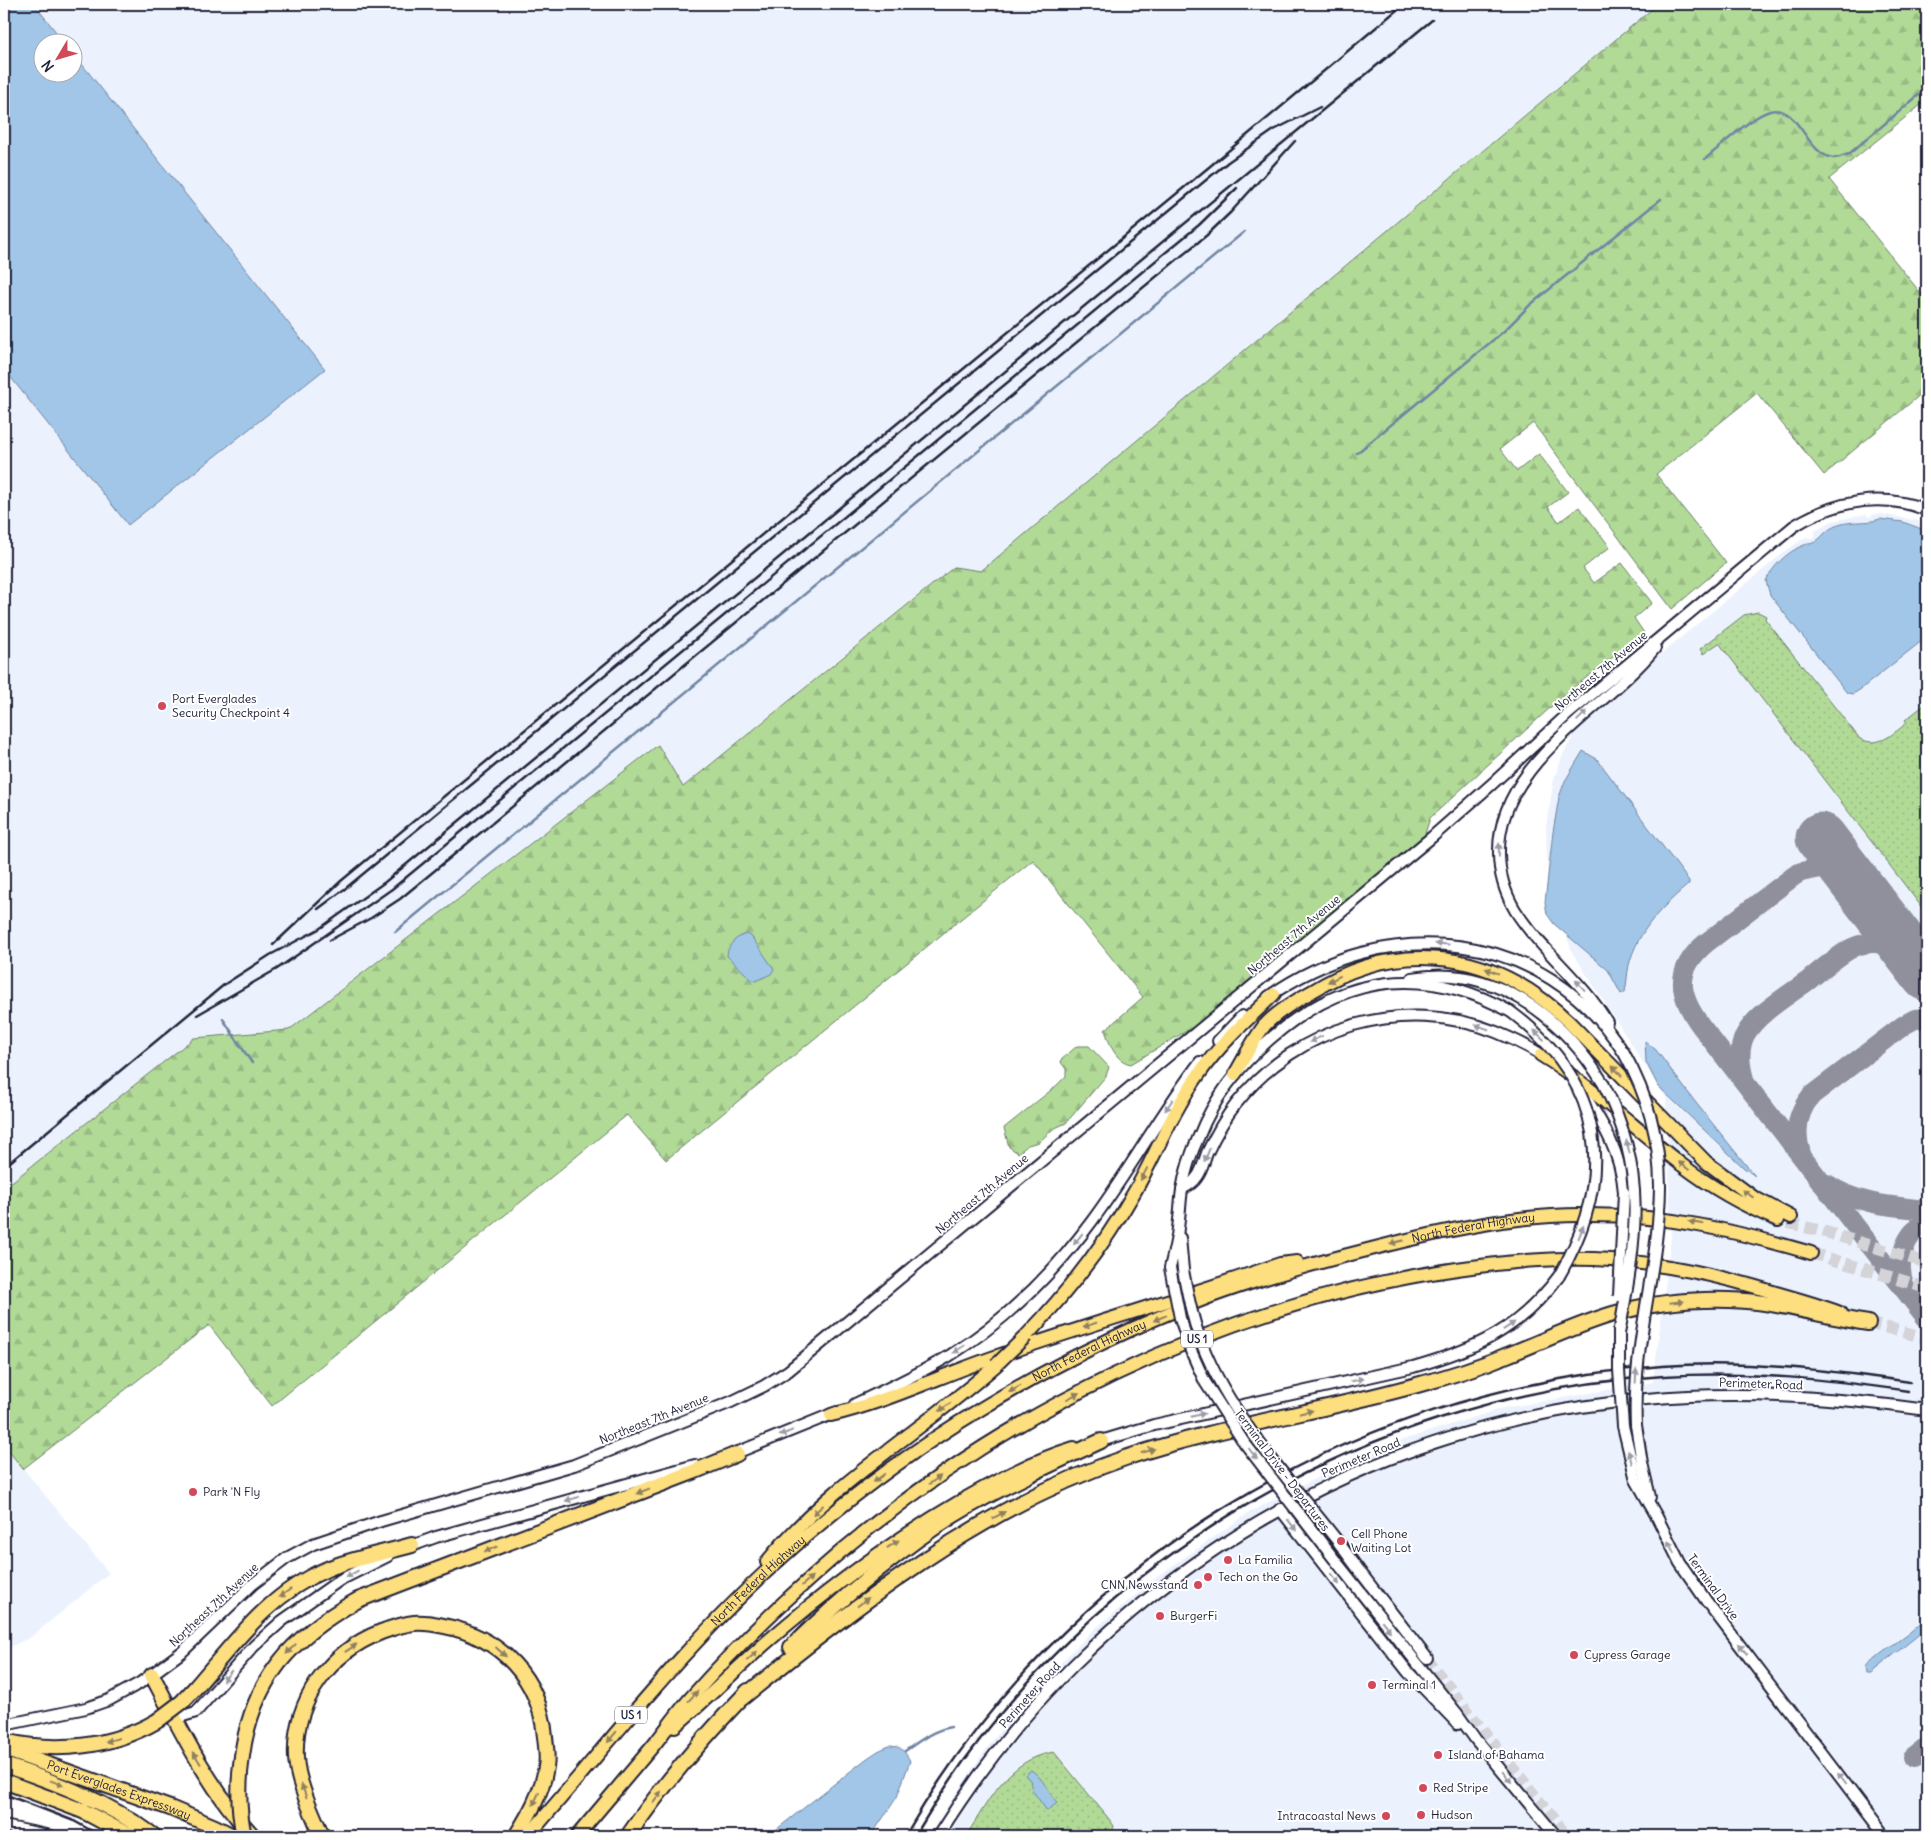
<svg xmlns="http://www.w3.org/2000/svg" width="1931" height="1840" viewBox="0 0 1931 1840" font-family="Delius,sans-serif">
<defs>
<pattern id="grass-dots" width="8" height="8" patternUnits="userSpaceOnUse" patternTransform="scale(1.25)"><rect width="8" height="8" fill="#b1da97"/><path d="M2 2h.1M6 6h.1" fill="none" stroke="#98bb83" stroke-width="1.8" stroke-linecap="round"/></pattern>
<pattern id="forest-firs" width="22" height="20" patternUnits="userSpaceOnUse" patternTransform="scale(1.25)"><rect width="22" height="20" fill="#b1da97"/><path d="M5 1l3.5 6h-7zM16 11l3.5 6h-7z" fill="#98bb83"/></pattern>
</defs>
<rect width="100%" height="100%" fill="#fff"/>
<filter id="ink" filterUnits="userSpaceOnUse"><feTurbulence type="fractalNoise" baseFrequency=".02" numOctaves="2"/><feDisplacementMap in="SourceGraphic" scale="10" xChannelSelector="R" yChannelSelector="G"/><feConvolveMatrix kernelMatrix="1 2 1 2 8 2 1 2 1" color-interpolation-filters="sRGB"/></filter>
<g filter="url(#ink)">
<!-- built -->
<g fill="#ecf2fd">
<polygon points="34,4 1654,4 1655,6 981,571 953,567 682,787 658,745 289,1030 194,1038 4,1188 4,369 128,525 325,369 73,53 72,42 64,42"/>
<polygon points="1866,514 1868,517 1875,514 1882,514 1919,521 1919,524 1923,526 1925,524 1927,525 1927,1836 928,1836 981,1756 1025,1698 1091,1632 1162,1573 1253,1510 1374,1449 1503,1408 1653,1382 1671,1238 1666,1098 1572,952 1547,881 1546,826 1554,779 1563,754 1576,731 1600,704 1788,549 1806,537 1812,538 1815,536 1815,531 1832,521"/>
<polygon points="4,1445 109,1573 31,1637 4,1650"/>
</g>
<!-- grass -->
<g fill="url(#grass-dots)" stroke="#6a7e69">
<path d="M1758,612L1766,616L1765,619L1860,739C1880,748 1892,734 1907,723L1905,720L1927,703V914L1719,643L1703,654L1700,649L1744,615Z"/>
<path d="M1054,1752L1109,1819L1114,1826L1111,1836H966C989,1800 1008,1759 1054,1752Z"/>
</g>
<!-- forest -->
<g fill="url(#forest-firs)" stroke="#6a7e69">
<path d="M1658,4H1927V100L1829,179L1927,301V389L1824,475L1757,393L1656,474L1726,563L1672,609L1533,423L1500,449L1517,471L1539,454L1568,492L1548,507L1559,522L1579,507L1610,547L1583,568L1594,583L1622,563L1652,603L1634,618L1644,633L1564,695L1430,818L1424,837L1195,1026L1131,1064C1115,1061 1110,1045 1105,1030L1143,997L1033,860L666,1160L627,1115L272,1406L209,1325L23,1469L4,1445V1188L194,1038L289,1030L658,745L683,787L954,567L981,571Z"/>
<polygon points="1077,1046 1089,1046 1109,1067 1106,1076 1066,1123 1053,1129 1039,1142 1028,1145 1018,1153 1009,1147 1004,1128 1055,1087 1066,1076 1066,1069 1060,1061"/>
</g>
<!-- water -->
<g fill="#a2c6e8" stroke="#6f84a3">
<polygon points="4,4 34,4 64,42 42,42 42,72 72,72 73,53 325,369 128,525 4,369"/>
<path d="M1880,519L1903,522L1927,531V639L1923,640L1861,689L1853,694L1847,693L1770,595L1766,581C1772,567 1787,552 1802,546C1805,544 1810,544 1813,543C1823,538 1824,530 1838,525C1853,520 1866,524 1880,519Z"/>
<path d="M1583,751L1597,759L1689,881V884C1662,907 1638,930 1629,965C1627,974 1627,983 1625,992L1621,994L1608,970L1554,924L1547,914L1545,902L1553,832L1559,797L1565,781Z"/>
<path d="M747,934L751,936L774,969L771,974L756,981L752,980L727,956C727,945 737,936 747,934Z"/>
<polygon points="1645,1041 1656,1050 1696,1103 1755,1176 1744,1168 1658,1086 1646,1062"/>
<polygon points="1927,1617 1927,1628 1871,1673 1866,1673 1865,1667 1868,1663 1909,1633"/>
<path d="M889,1746C901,1746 905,1751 910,1761L897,1797L871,1836H768L866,1759L878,1751Z"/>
<path d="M1031,1770C1043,1778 1049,1792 1057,1803L1047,1811L1032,1790L1030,1780L1025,1775Z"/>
</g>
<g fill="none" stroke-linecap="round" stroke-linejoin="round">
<!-- stream -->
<g stroke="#6f84a3" stroke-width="2.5">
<path d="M1705,159C1722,146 1751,116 1770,111C1800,104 1805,155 1834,158C1839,158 1844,155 1849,154L1927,88"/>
<polyline points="1357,453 1504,331 1530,305 1661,199"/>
<polyline points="395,932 1244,232"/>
<polyline points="223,1019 252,1063"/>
<path d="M905,1751C920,1741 933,1730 951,1727"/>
</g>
<!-- taxiway -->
<g stroke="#90909d" stroke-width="20">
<path d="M1841,864L1801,872L1794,876L1706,943C1674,970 1678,995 1701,1026L1927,1319"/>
<path d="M1744,1079C1740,1065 1738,1049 1745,1035C1757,1013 1789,995 1809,980C1822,969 1836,957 1852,948C1858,945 1866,943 1874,943C1895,943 1909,956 1922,970"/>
<path d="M1801,1154C1794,1132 1797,1112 1812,1095L1904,1025L1915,1019L1927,1018"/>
<path d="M1827,1184C1858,1205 1892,1206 1927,1210"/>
<path d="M1905,1287C1895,1263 1904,1234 1927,1221"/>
<polyline points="1913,1758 1927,1747"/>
</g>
<!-- runway -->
<polyline stroke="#90909d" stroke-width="51" points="1821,838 1927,976"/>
<!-- tertiary-tunnel -->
<polyline stroke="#d3d3d8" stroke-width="10" stroke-dasharray="10 5" stroke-linecap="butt" points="1427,1658 1568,1836"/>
<!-- primary-tunnel -->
<g stroke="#d3d3d8" stroke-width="12" stroke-dasharray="12 6" stroke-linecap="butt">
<polyline points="1788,1223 1822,1231 1927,1263"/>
<polyline points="1811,1253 1927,1288"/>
<polyline points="1868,1323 1927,1338"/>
</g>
<!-- tertiary casing -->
<g stroke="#22223b" stroke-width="14">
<g id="tertiary">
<path d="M1412,978C1494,963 1562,1017 1603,1083"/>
<path d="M1268,997C1385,914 1544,926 1624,1053"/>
<path d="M1607,1022C1582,980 1541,951 1515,910C1505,893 1499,873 1499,853C1497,763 1605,710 1655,648"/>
<polyline points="1218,1041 1242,1016"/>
<path d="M1580,1090C1603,1121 1621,1154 1624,1192"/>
<path d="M1182,1189C1188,1186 1193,1183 1197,1177C1202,1171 1204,1161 1207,1153C1215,1136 1224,1119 1236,1104C1297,1026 1403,995 1496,1032C1513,1039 1531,1047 1546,1058"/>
<polyline points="1180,1238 1183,1270"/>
<path d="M1170,1268C1173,1255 1177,1241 1178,1228C1180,1215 1180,1202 1182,1190C1185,1171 1191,1153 1199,1136C1214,1098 1240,1065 1270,1039C1344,974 1425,964 1511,1012"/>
<path d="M855,1404C887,1389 919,1374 949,1356C1005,1321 1053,1274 1092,1221C1130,1170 1161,1113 1200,1062"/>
<polyline points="1636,1425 1642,1463 1650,1497"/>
<polyline points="1623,1426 1636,1480 1657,1517 1680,1563 1707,1602 1885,1836"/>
<path d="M1101,1441L1154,1425L1413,1367C1476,1349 1519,1330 1559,1276"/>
<polyline points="731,1455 837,1412"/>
<polyline points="1280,1509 1408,1672 1458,1724"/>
<polyline points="1339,1543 1361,1573 1427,1658"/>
<polyline points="406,1548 436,1537 695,1465"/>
<polyline points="1335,1560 1456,1712 1476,1740 1556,1836"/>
<polyline points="171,1713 183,1716 196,1712 254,1646 282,1621 340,1580 388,1556"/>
<path d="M4,1725L86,1708L109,1700L140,1683L182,1652L253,1584L287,1558L313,1544L381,1521L574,1465L731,1402L764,1386L788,1371L1432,837L1492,784L1567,715L1794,526C1835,501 1881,492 1927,510"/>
<polyline points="4,1826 51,1836"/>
<path d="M938,1836C1093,1586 1353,1425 1646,1399C1739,1390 1835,1397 1927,1410"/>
</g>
</g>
<!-- primary casing -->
<g stroke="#22223b" stroke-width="16">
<g id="primary">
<path d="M1541,1055C1592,1086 1635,1129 1682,1165C1712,1188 1744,1206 1778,1220"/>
<path d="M1235,1074C1244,1059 1254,1038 1265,1025C1277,1012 1295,1001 1311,992C1400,936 1496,951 1570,1023L1706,1162L1753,1197L1791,1217"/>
<path d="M1026,1336C1068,1292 1105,1244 1135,1191C1157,1152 1173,1110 1199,1074C1220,1044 1248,1019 1274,994"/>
<path d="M831,1415C886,1402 938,1377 992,1358C1087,1325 1184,1297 1280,1264L1297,1262"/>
<path d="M767,1562C830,1483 921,1432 996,1365"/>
<path d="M675,1726C707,1699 736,1669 768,1641C828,1589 892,1541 961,1501C998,1480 1034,1460 1074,1448"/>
<path id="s1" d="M528,1836C611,1741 687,1642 781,1558C905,1445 1053,1357 1209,1297C1263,1277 1319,1262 1375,1248C1442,1231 1513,1215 1582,1215C1665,1214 1732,1230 1811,1253"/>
<path d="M577,1836C602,1806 628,1776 653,1746C665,1731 676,1715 689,1700C728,1655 770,1614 814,1575C991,1416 1221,1303 1457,1269C1507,1262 1560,1256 1611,1260C1668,1264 1722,1276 1776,1293C1797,1299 1819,1305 1840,1313"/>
</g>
</g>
<!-- motorway casing -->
<g stroke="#22223b" stroke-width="18">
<g id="motorway">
<polyline points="358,1600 693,1472 737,1454"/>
<path d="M791,1647C839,1601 897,1550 954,1515C1001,1487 1051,1464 1101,1441"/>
<path d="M152,1675C181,1731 210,1790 253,1836"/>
<path d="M196,1687C235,1642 270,1593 327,1569C354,1558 384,1553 412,1545"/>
<path d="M742,1698C860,1603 980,1507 1125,1458C1220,1426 1321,1412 1417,1385C1447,1377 1476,1368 1505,1356C1541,1342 1576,1325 1613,1314C1651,1303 1690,1299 1729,1300C1776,1301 1821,1316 1868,1323"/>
<path d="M4,1741C56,1753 110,1748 157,1721"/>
<path id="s2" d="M4,1749L170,1808L215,1827L233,1836"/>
<path d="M4,1765C58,1783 108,1802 154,1836"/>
<polyline points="4,1781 83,1811 130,1836"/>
<path d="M322,1836C312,1812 298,1785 296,1758C293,1701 330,1652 381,1632C392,1628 403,1624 414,1623C424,1622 435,1624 444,1626C501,1637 540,1679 545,1737C546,1747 548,1758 546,1767C542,1793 529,1815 516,1836"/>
<path d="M628,1836C663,1784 705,1736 748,1691"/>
</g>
</g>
<!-- tertiary -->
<use href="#tertiary" stroke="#fff" stroke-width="10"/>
<!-- primary -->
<use href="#primary" stroke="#fddf80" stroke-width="12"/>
<!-- motorway -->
<use href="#motorway" stroke="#fddf80" stroke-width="14"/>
<!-- rail -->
<g stroke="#22223b" stroke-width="2.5">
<polyline points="318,909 346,888 1228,162 1274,130 1320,107"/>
<polyline points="330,940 371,918 400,899 1207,235 1231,212 1295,141"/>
<polyline points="273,945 341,881 1209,167 1404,4"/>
<polyline points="197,1015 277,969 392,889 1199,225 1237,188"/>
<polyline points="4,1167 225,984 270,955 319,929 385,882 1432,20"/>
<polyline points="4,1794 74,1821 101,1836"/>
<path d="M905,1836C1063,1562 1348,1389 1662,1366C1745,1360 1828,1370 1910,1382"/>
<path d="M915,1836C1069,1571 1358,1394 1664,1376C1747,1371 1827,1379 1908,1391"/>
</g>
<!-- tertiary-bridge casing -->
<g stroke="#22223b" stroke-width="14" stroke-linecap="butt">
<g id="tertiary-bridge">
<path d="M1511,1012C1605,1082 1617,1176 1559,1276"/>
<path d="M1624,1053C1647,1094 1660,1139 1660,1187C1659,1268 1632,1343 1636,1425"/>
<path d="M1603,1083C1649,1171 1636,1241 1619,1334"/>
<polyline points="1170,1268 1180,1318 1191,1351 1205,1382 1243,1441 1335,1560"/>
<path d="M1183,1270C1187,1291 1191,1313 1198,1333C1224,1410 1289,1479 1339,1543"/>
<polyline points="1619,1296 1624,1192"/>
<polyline points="1619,1328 1619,1370 1623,1426"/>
</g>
</g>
<!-- primary-bridge casing -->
<g stroke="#22223b" stroke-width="16" stroke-linecap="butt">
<polyline id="primary-bridge" points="996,1365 1026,1336"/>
</g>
<!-- motorway-bridge casing -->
<g stroke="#22223b" stroke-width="18" stroke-linecap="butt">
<g id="motorway-bridge">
<polyline points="157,1721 182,1702 196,1687"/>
<path d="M244,1836C238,1809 238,1783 242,1756C252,1680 292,1636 358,1600"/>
</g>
</g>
<!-- tertiary-bridge -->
<use href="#tertiary-bridge" stroke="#fff" stroke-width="10"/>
<!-- primary-bridge -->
<use href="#primary-bridge" stroke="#fddf80" stroke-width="12"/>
<!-- motorway-bridge -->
<use href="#motorway-bridge" stroke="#fddf80" stroke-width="14"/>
</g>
<!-- one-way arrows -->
<defs><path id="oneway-solid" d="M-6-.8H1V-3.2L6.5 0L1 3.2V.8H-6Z" transform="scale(1.25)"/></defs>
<g fill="#9c9ca7">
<use href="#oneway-solid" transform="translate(1582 716) rotate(-44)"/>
<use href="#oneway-solid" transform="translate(1499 850) rotate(-89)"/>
<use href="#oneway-solid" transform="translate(1442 944) rotate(-177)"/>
<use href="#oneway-solid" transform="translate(1580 985) rotate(-132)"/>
<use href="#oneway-solid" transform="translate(1482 1027) rotate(-161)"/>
<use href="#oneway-solid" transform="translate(1539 1035) rotate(-136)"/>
<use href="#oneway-solid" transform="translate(1316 1039) rotate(154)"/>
<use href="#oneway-solid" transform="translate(1169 1105) rotate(124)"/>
<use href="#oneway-solid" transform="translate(1628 1147) rotate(-104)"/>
<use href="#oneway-solid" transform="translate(1207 1155) rotate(113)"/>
<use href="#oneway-solid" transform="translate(1581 1232) rotate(-69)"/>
<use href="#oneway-solid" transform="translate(1078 1239) rotate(128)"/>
<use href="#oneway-solid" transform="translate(1509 1326) rotate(-34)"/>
<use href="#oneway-solid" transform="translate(959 1349) rotate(146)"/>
<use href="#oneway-solid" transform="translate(1636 1376) rotate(-87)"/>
<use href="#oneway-solid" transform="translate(1357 1380) rotate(-13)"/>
<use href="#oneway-solid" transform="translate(1198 1415) rotate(-13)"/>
<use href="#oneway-solid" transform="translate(786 1433) rotate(158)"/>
<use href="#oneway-solid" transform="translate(1253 1454) rotate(53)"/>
<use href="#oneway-solid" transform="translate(1630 1457) rotate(-106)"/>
<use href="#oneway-solid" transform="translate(572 1499) rotate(164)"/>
<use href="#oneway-solid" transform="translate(1292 1525) rotate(52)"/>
<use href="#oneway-solid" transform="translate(1671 1547) rotate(-117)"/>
<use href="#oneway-solid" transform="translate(352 1574) rotate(151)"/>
<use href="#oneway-solid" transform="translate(1335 1579) rotate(52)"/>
<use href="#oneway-solid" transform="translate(1386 1626) rotate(52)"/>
<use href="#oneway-solid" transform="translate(1743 1649) rotate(-128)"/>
<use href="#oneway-solid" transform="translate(227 1676) rotate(130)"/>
<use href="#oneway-solid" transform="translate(1507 1777) rotate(50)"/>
<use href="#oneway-solid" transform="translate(1842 1778) rotate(-127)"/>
</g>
<g fill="#90805e">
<use href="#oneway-solid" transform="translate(1492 971) rotate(-160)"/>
<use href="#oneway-solid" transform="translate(1334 979) rotate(154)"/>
<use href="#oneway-solid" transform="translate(1617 1071) rotate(-134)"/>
<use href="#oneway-solid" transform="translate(1684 1166) rotate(-143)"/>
<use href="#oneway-solid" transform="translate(1144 1174) rotate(118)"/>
<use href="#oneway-solid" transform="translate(1748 1194) rotate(-147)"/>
<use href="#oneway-solid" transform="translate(1696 1223) rotate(-170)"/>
<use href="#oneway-solid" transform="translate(1397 1242) rotate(167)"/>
<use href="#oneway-solid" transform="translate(1677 1302) rotate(-6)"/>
<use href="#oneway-solid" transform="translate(1160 1318) rotate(157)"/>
<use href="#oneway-solid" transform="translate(1090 1325) rotate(161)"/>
<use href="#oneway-solid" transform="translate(1015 1389) rotate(150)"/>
<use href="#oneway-solid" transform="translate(1073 1396) rotate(-27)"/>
<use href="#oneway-solid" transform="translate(945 1407) rotate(143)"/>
<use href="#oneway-solid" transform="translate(1306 1412) rotate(-13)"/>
<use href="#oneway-solid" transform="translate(1148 1451) rotate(-17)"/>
<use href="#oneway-solid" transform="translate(879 1478) rotate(143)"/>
<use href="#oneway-solid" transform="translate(935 1480) rotate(-35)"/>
<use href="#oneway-solid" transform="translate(643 1491) rotate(159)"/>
<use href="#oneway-solid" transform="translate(818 1510) rotate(138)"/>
<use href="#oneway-solid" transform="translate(999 1515) rotate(-29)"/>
<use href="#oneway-solid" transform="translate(893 1544) rotate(-34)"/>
<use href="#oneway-solid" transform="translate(491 1549) rotate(159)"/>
<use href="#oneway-solid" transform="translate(807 1581) rotate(-43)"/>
<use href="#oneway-solid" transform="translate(285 1593) rotate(145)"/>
<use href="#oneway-solid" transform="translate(863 1602) rotate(-37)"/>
<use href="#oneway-solid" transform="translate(351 1648) rotate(-34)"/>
<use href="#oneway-solid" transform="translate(291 1649) rotate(134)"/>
<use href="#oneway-solid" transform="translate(501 1652) rotate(42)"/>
<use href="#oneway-solid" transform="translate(752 1656) rotate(-42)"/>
<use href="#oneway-solid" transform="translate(693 1696) rotate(-48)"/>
<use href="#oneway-solid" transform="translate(612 1737) rotate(130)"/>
<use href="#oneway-solid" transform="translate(112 1740) rotate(164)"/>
<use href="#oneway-solid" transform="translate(197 1758) rotate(-121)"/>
<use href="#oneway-solid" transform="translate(57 1783) rotate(20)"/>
<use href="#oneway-solid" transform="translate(304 1791) rotate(-110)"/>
<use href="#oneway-solid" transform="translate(657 1797) rotate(-52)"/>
<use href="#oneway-solid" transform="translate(536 1799) rotate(115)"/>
</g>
</g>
<!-- markers -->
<g fill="#d1495b" stroke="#fff" stroke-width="2">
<circle cx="162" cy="706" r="5"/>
<circle cx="193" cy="1492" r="5"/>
<circle cx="1341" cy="1541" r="5"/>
<circle cx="1228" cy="1560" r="5"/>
<circle cx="1208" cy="1577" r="5"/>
<circle cx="1198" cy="1585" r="5"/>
<circle cx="1160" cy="1616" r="5"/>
<circle cx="1574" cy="1655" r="5"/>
<circle cx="1372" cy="1685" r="5"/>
<circle cx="1438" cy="1755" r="5"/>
<circle cx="1423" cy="1788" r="5"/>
<circle cx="1421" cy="1815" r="5"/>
<circle cx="1386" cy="1816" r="5"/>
</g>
<g text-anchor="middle" stroke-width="4" stroke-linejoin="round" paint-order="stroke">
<!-- shield labels -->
<g fill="#fff" stroke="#646476" stroke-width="1">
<rect x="1181" y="1330.5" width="32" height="17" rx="4"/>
<rect x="615" y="1706.5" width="32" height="17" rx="4"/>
</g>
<g font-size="11" font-weight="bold" fill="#22223b">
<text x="1197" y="1343">US 1</text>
<text x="631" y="1719">US 1</text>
</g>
<!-- street labels -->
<g font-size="12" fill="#22223b" stroke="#fff">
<text transform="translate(1601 671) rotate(-40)" y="4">Northeast 7th Avenue</text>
<text transform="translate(1294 935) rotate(-40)" y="4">Northeast 7th Avenue</text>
<text transform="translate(982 1194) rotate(-40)" y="4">Northeast 7th Avenue</text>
<text dy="4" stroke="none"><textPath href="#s1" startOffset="1154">North Federal Highway</textPath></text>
<text dy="4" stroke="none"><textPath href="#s1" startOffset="749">North Federal Highway</textPath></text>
<text transform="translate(1761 1384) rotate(2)" y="4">Perimeter Road</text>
<text transform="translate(654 1419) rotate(-22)" y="4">Northeast 7th Avenue</text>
<text transform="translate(1361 1458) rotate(-23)" y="4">Perimeter Road</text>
<text transform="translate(1282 1470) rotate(53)" y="4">Terminal Drive - Departures</text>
<text dy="4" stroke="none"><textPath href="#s1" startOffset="344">North Federal Highway</textPath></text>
<text transform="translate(1713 1587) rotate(54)" y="4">Terminal Drive</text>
<text transform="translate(214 1605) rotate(-43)" y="4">Northeast 7th Avenue</text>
<text transform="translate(1030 1695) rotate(-48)" y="4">Perimeter Road</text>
<text dy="4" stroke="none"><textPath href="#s2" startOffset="122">Port Everglades Expressway</textPath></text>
</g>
<!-- poi labels -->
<g font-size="12" fill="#22223b" stroke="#fff" text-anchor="start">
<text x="172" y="703">Port Everglades<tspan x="172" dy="14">Security Checkpoint 4</tspan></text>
<text x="203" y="1496">Park 'N Fly</text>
<text x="1351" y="1538">Cell Phone<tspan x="1351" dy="14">Waiting Lot</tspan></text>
<text x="1238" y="1564">La Familia</text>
<text x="1218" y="1581">Tech on the Go</text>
<text x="1188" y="1589" text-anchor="end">CNN Newsstand</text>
<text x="1170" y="1620">BurgerFi</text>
<text x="1584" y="1659">Cypress Garage</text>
<text x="1382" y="1689">Terminal 1</text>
<text x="1448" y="1759">Island of Bahama</text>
<text x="1433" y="1792">Red Stripe</text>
<text x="1431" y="1819">Hudson</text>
<text x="1376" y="1820" text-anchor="end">Intracoastal News</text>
</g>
</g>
<!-- margin -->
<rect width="1931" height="1840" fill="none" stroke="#fff" stroke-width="20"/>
<rect x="10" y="10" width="1911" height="1820" fill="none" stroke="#22223b" stroke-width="2" filter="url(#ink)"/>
<!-- north arrow -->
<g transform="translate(58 58) rotate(232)"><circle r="24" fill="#ffffff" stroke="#a7a7b1"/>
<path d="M0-4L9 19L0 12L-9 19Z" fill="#d1495b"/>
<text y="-8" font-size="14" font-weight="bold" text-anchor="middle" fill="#22223b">N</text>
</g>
</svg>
